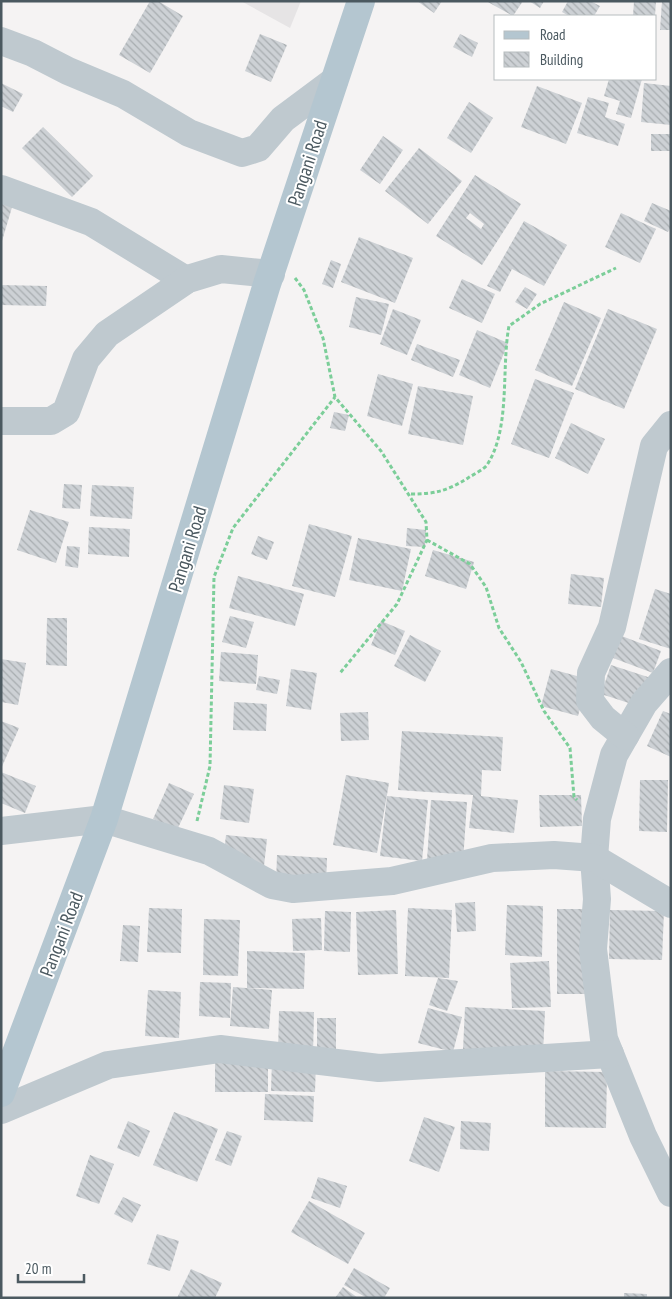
<svg xmlns="http://www.w3.org/2000/svg" width="672" height="1299" viewBox="0 0 672 1299" font-family="'PT Sans Narrow',sans-serif">
<defs>
<pattern id="building-back-hatch" width="6" height="6" patternUnits="userSpaceOnUse" patternTransform="scale(1.25)"><rect width="6" height="6" fill="#cdd1d5"/><path d="M-1 5l2 2M0 0l6 6M5-1l2 2" fill="none" stroke="#a8adb0"/></pattern>
</defs>
<rect width="100%" height="100%" fill="#f5f3f3"/>
<!-- education -->
<polygon fill="#e6e4e5" points="241,1 301,1 290,28"/>
<!-- building -->
<g fill="url(#building-back-hatch)" fill-rule="evenodd">
<polygon points="150,1 158,1 183,16 150,73 119,55"/>
<polygon points="417,1 442,1 434,13"/>
<polygon points="486,1 523,1 513,16"/>
<polygon points="529,1 544,1 540,8"/>
<polygon points="568,1 590,1 600,6 594,16 569,16 562,12"/>
<polygon points="634,1 656,1 655,16 633,16"/>
<polygon points="662,1 671,1 671,30 660,30"/>
<polygon points="260,34 287,45 271,82 245,71"/>
<polygon points="460,34 478,43 472,57 453,47"/>
<polygon points="609,79 642,79 631,118 616,114 620,101 604,96"/>
<polygon points="1,83 23,94 13,112 1,106"/>
<polygon points="644,83 671,86 671,125 641,122"/>
<polygon points="537,86 582,103 566,144 521,127"/>
<polygon points="588,97 609,103 605,117 625,124 618,146 577,133"/>
<polygon points="469,102 493,118 471,153 447,138"/>
<polygon points="43,127 93,176 72,197 22,148"/>
<rect x="651" y="134" width="20" height="17"/>
<polygon points="383,136 403,150 380,184 360,170"/>
<polygon points="419,148 462,181 428,224 385,191"/>
<path d="M475,175L521,204L482,265L436,236ZM470,213L484,224L481,229L466,218Z"/>
<polygon points="1,201 13,204 2,241 1,241"/>
<polygon points="652,203 671,211 671,227 668,232 644,221"/>
<polygon points="621,213 656,229 640,263 605,247"/>
<polygon points="524,221 567,245 544,286 512,269 500,292 487,286"/>
<polygon points="359,237 413,258 395,303 341,282"/>
<polygon points="331,260 341,264 333,288 322,284"/>
<polygon points="462,279 495,294 482,323 449,308"/>
<polygon points="1,285 47,286 46,306 1,305"/>
<polygon points="525,287 537,294 527,309 515,302"/>
<polygon points="356,297 389,304 381,335 349,327"/>
<polygon points="564,302 601,318 572,386 535,370"/>
<polygon points="393,309 421,320 407,355 380,344"/>
<polygon points="608,309 657,329 624,409 575,389"/>
<polygon points="477,330 508,343 490,388 459,375"/>
<polygon points="417,344 460,360 453,377 411,360"/>
<polygon points="378,374 413,384 402,426 367,416"/>
<polygon points="535,379 574,393 549,458 511,444"/>
<polygon points="418,386 473,396 463,445 408,434"/>
<polygon points="334,412 349,415 345,431 330,428"/>
<polygon points="571,423 605,439 588,474 555,458"/>
<polygon points="64,484 82,485 80,509 62,508"/>
<polygon points="92,485 134,487 132,519 90,516"/>
<polygon points="30,510 69,522 56,563 17,550"/>
<polygon points="309,524 352,536 335,597 292,586"/>
<polygon points="89,527 130,529 129,557 88,554"/>
<polygon points="407,528 426,530 425,547 406,546"/>
<polygon points="258,536 274,542 267,560 251,554"/>
<polygon points="358,538 411,549 402,591 349,580"/>
<polygon points="67,546 80,547 78,568 65,566"/>
<polygon points="433,550 474,562 466,589 425,576"/>
<polygon points="571,574 604,578 601,607 568,604"/>
<polygon points="238,576 304,594 295,626 229,608"/>
<polygon points="655,589 671,594 671,649 639,639"/>
<polygon points="230,616 254,622 246,648 222,642"/>
<polygon points="47,618 67,618 67,666 46,665"/>
<polygon points="381,621 405,631 395,655 371,645"/>
<polygon points="606,630 661,651 653,673 597,652"/>
<polygon points="410,635 441,651 425,682 394,666"/>
<polygon points="221,652 258,655 256,684 219,681"/>
<polygon points="1,659 26,663 18,705 1,702"/>
<polygon points="611,665 654,679 644,708 601,694"/>
<polygon points="291,669 317,673 311,710 286,706"/>
<polygon points="551,669 588,679 578,716 541,706"/>
<polygon points="259,676 280,680 277,694 256,690"/>
<polygon points="234,702 267,704 266,731 233,730"/>
<polygon points="663,711 671,714 671,757 647,746"/>
<polygon points="368,712 369,740 341,741 340,713"/>
<polygon points="1,721 19,728 1,769"/>
<polygon points="402,731 503,737 501,771 482,770 481,796 518,800 514,833 469,828 473,795 398,790"/>
<polygon points="1,772 36,786 25,813 1,803"/>
<polygon points="346,775 389,783 377,853 333,845"/>
<polygon points="640,780 668,780 667,832 639,831"/>
<polygon points="169,783 194,794 177,830 153,819"/>
<polygon points="224,785 254,789 249,823 220,819"/>
<polygon points="539,795 581,795 582,826 540,827"/>
<polygon points="387,796 428,800 422,861 380,856"/>
<polygon points="431,800 467,802 463,862 427,860"/>
<polygon points="226,835 267,839 263,875 222,871"/>
<polygon points="277,855 327,858 326,886 276,884"/>
<polygon points="475,902 476,931 457,932 455,903"/>
<polygon points="507,905 543,906 542,957 505,955"/>
<polygon points="149,908 182,909 181,953 147,952"/>
<polygon points="408,908 452,910 449,978 405,976"/>
<rect x="557" y="909" width="43" height="85"/>
<polygon points="396,910 398,974 358,975 356,912"/>
<polygon points="610,910 664,911 662,960 609,959"/>
<polygon points="325,911 351,912 350,952 324,951"/>
<polygon points="321,918 322,950 293,951 292,919"/>
<polygon points="204,919 240,920 238,976 203,975"/>
<polygon points="123,925 140,926 138,962 120,961"/>
<polygon points="247,951 305,953 304,989 247,988"/>
<polygon points="549,961 551,1007 512,1008 510,963"/>
<polygon points="438,978 458,981 447,1011 429,1005"/>
<polygon points="200,982 231,983 230,1018 199,1016"/>
<polygon points="233,987 272,990 269,1029 230,1026"/>
<polygon points="148,990 181,992 179,1038 145,1036"/>
<polygon points="465,1007 545,1011 543,1054 463,1050"/>
<polygon points="428,1008 462,1017 453,1052 418,1043"/>
<polygon points="279,1011 314,1012 313,1055 278,1054"/>
<rect x="317" y="1018" width="19" height="32"/>
<polygon points="215,1055 268,1056 268,1092 215,1092"/>
<polygon points="272,1059 316,1060 315,1092 271,1091"/>
<polygon points="545,1071 607,1072 606,1128 545,1127"/>
<polygon points="265,1094 314,1096 313,1122 264,1120"/>
<polygon points="174,1112 218,1129 197,1182 153,1165"/>
<polygon points="424,1117 455,1127 439,1172 409,1161"/>
<polygon points="128,1121 150,1131 139,1157 117,1148"/>
<polygon points="461,1121 491,1123 489,1151 460,1149"/>
<polygon points="227,1131 242,1136 231,1166 215,1160"/>
<polygon points="90,1155 114,1164 99,1204 76,1196"/>
<polygon points="318,1177 347,1186 340,1208 311,1198"/>
<polygon points="123,1197 141,1205 132,1223 114,1214"/>
<polygon points="309,1201 365,1233 348,1264 291,1232"/>
<polygon points="157,1234 179,1241 170,1271 147,1264"/>
<polygon points="354,1268 390,1288 384,1298 367,1298 344,1285"/>
<polygon points="191,1269 222,1283 215,1298 177,1298"/>
<polygon points="343,1287 358,1298 335,1298"/>
<polygon points="624,1293 647,1294 647,1298 624,1298"/>
</g>
<g fill="none" stroke-linecap="round" stroke-linejoin="round">
<!-- path -->
<g stroke="#7cce99" stroke-width="3" stroke-dasharray="4 2.5" stroke-linecap="butt">
<polyline points="295,278 304,290 323,338 335,397 381,451 426,522 427,540 397,604 340,673"/>
<path d="M411,494C435,494 447,491 468,478C474,474 483,470 487,465C511,428 501,368 509,326L540,304L616,268"/>
<polyline points="427,540 470,564 486,587 499,628 521,662 544,711 570,748 574,797 577,800"/>
<polyline points="197,821 210,766 214,577 233,528 335,397"/>
</g>
<!-- minor -->
<g stroke="#bfc9cf" stroke-width="28">
<polyline points="1,41 33,53 68,71 123,94 189,133 242,153 258,148 283,119 334,81"/>
<polyline points="1,189 91,222 186,280"/>
<polyline points="1,421 51,421 66,412 86,359 107,334 188,279 221,269 271,274"/>
<polyline points="671,672 644,703 614,755 597,819 594,858 597,899 593,949 604,1039 643,1136 671,1193"/>
<polyline points="625,736 603,718 590,701 591,673 612,627 654,446 671,425"/>
<polyline points="1,831 104,819 209,851 272,885 293,889 392,881 492,858 554,855 594,858 671,904"/>
<polyline points="1,1110 108,1065 220,1049 379,1068 610,1054"/>
</g>
<!-- major -->
<polyline stroke="#b4c6d0" stroke-width="28" points="1,1093 104,819 267,284 361,1"/>
</g>
<g text-anchor="middle" stroke-width="4" stroke-linejoin="round" paint-order="stroke">
<!-- street labels -->
<g font-size="19" fill="#4b5960" stroke="#fff">
<text transform="translate(307 163) rotate(-72)" y="7">Pangani Road</text>
<text transform="translate(187 549) rotate(-73)" y="7">Pangani Road</text>
<text transform="translate(61 934) rotate(-69)" y="7">Pangani Road</text>
</g>
</g>
<!-- border -->
<rect width="672" height="1299" fill="none" stroke="#4b5960" stroke-width="5"/>
<!-- legend -->
<rect x="494" y="15" width="162" height="65" fill="#ffffff" stroke="#b7bdbf"/>
<rect x="504" y="31" width="25" height="8" fill="#b4c6d0" stroke="#b7bdbf"/>
<text x="540" y="40" font-size="15" fill="#4b5960">Road</text>
<rect x="504" y="52" width="25" height="15" fill="url(#building-back-hatch)" stroke="#b7bdbf"/>
<text x="540" y="65" font-size="15" fill="#4b5960">Building</text>
<!-- scale -->
<path d="M18 1274v8h66v-8" fill="none" stroke="#4b5960" stroke-width="2.5"/>
<text x="25" y="1274" font-size="15" fill="#4b5960" stroke="#ffffff" stroke-width="4" paint-order="stroke">20 m</text>
</svg>
